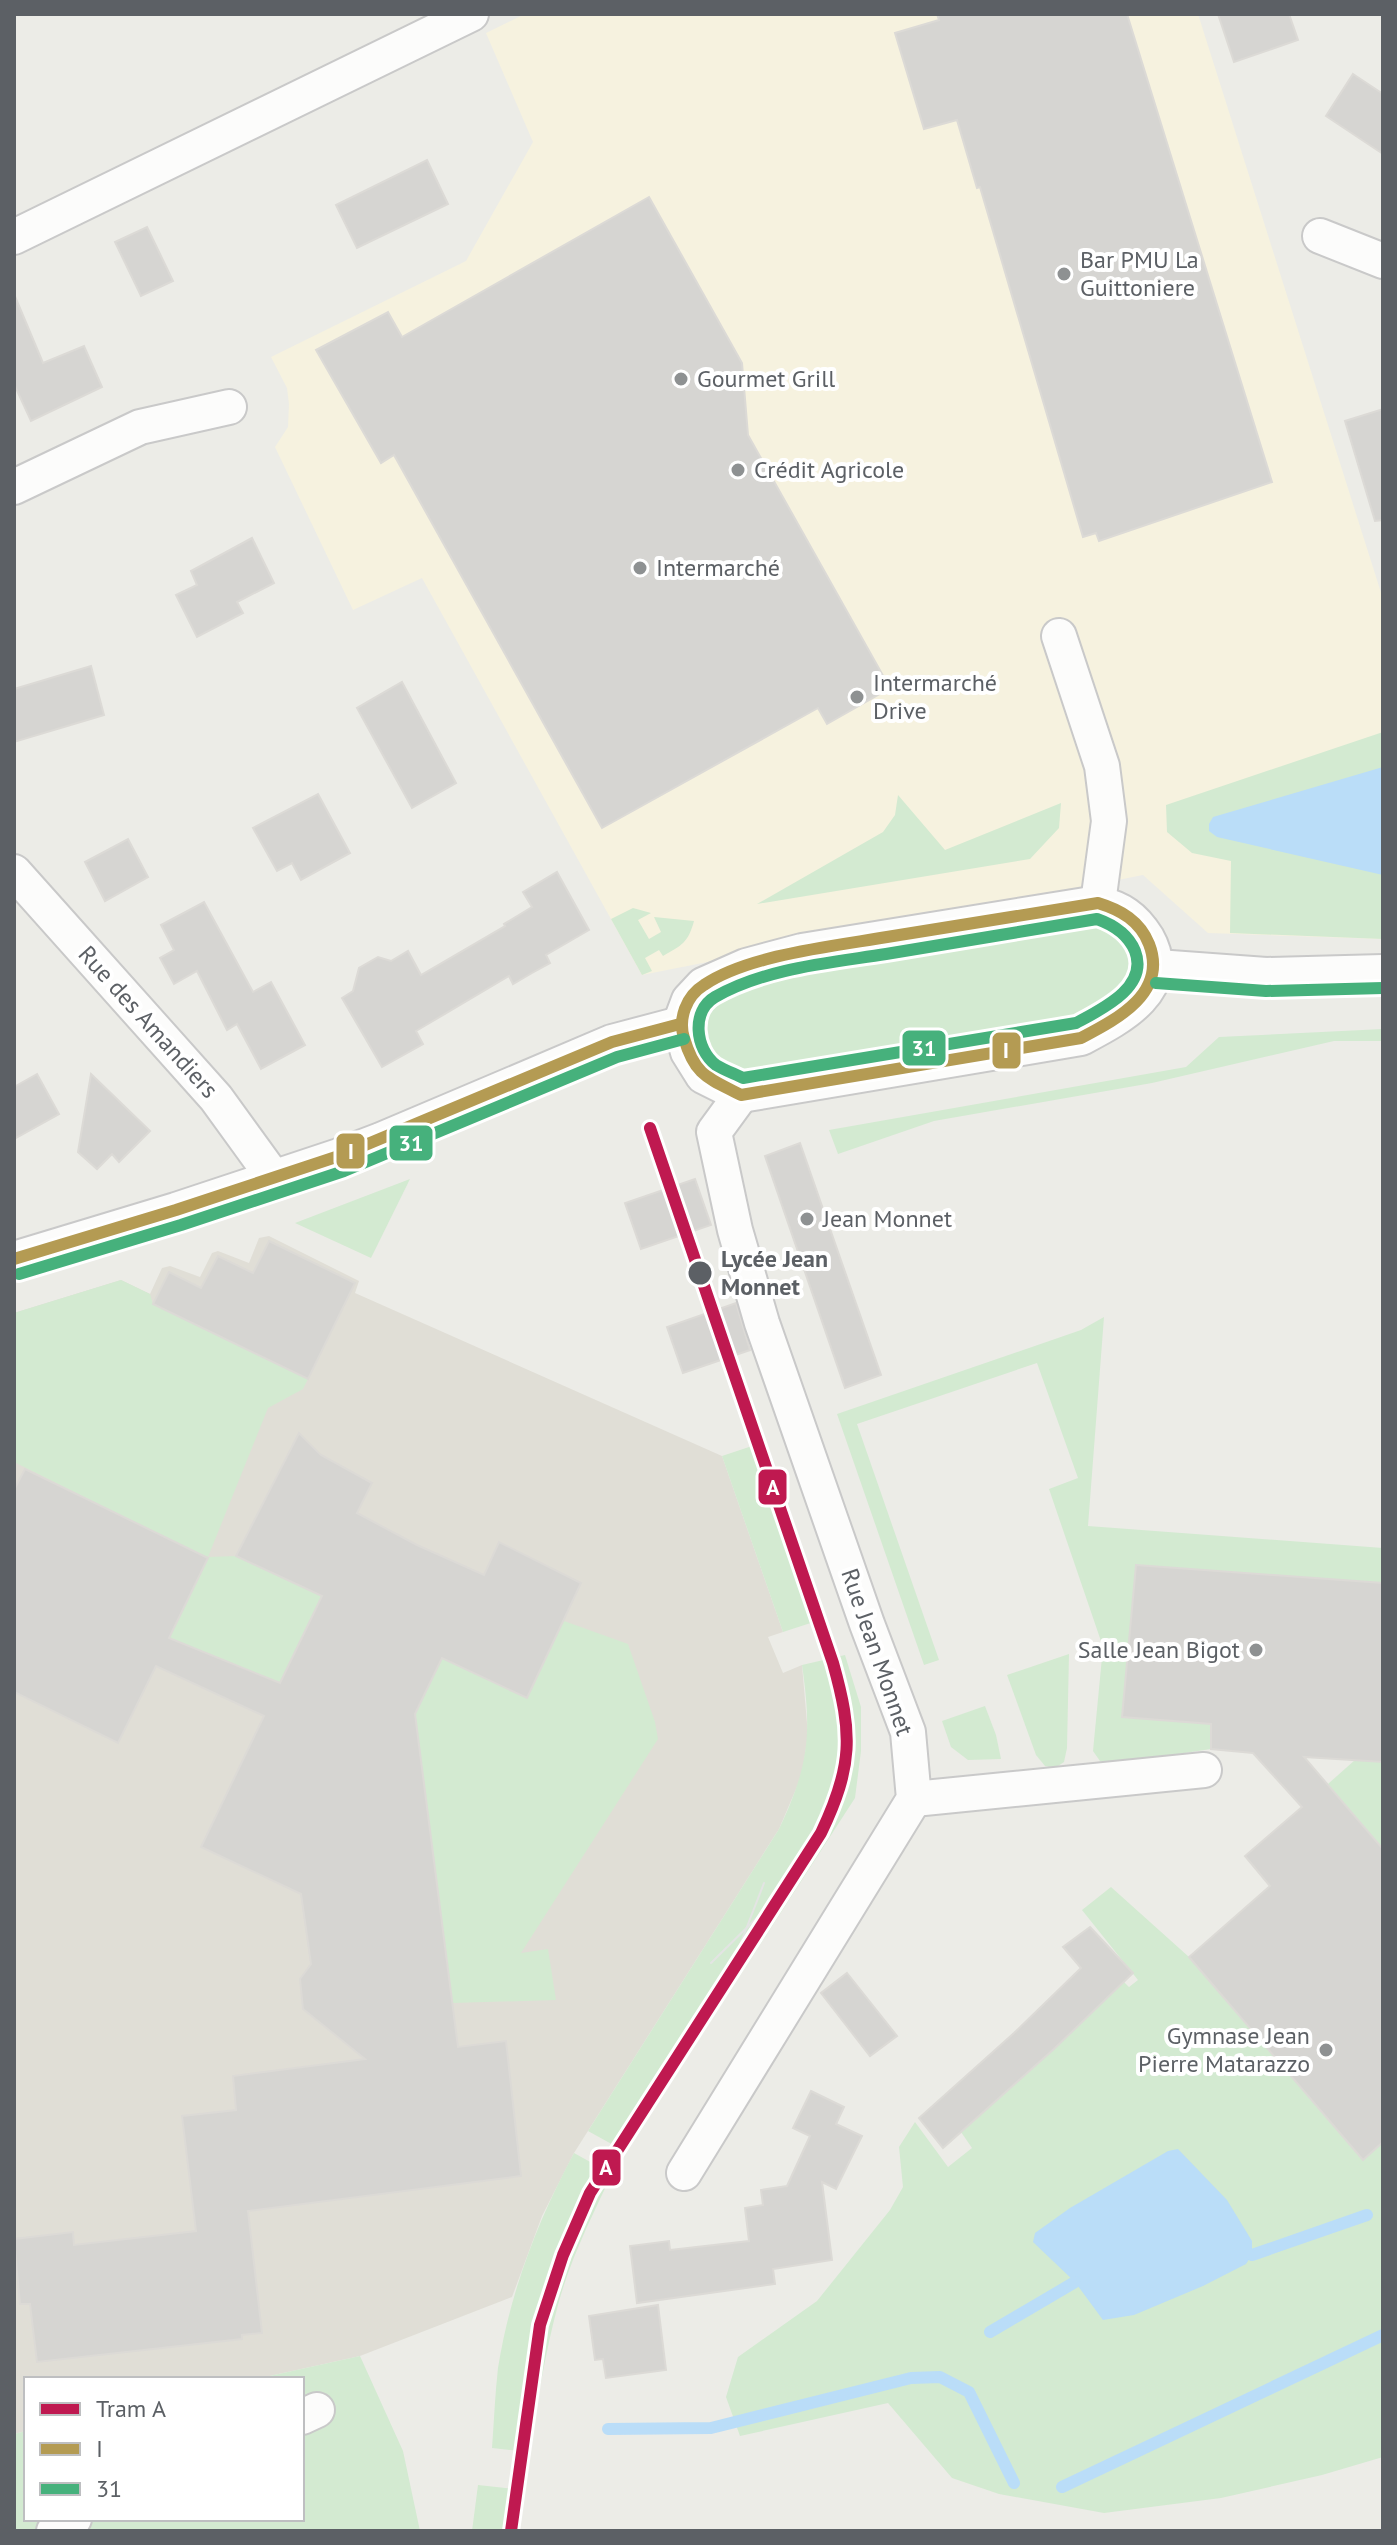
<svg xmlns="http://www.w3.org/2000/svg" width="1397" height="2545" viewBox="0 0 1397 2545" font-family="'PT Sans',sans-serif">
<rect width="100%" height="100%" fill="#ecece7"/>
<!-- commercial -->
<polygon fill="#f6f2df" points="525,14 1198,14 1383,599 1383,939 1208,933 1143,875 642,975 422,578 353,610 275,447 288,427 289,404 287,388 271,357 466,261 533,142 486,33"/>
<!-- education -->
<polygon fill="#e0ded6" points="269,1236 359,1281 355,1293 722,1456 783,1632 768,1637 783,1673 802,1665 808,1735 802,1775 779,1829 574,2153 542,2216 512,2297 360,2356 256,2379 26,2379 26,2431 14,2434 14,1313 121,1280 150,1294 162,1268 170,1266 200,1277 212,1253 218,1251 249,1263 259,1238"/>
<!-- green -->
<g fill="#d3ead1">
<polygon points="1383,732 1383,939 1230,933 1231,861 1192,853 1167,832 1166,805"/>
<polygon points="898,795 945,850 1061,803 1059,828 1030,859 757,904 883,832 895,815"/>
<path d="M633,908L651,913L638,920L649,939L661,932L654,917L694,921C688,943 682,945 663,956L659,950L645,958L652,971L642,975L611,919Z"/>
<path d="M1099,923C1119,938 1146,959 1130,987C1125,996 1113,1004 1106,1011L842,1057L745,1071L724,1063L709,1053C698,1011 706,999 744,980L1051,928Z"/>
<polygon points="1383,1029 1383,1041 1334,1041 1152,1083 934,1121 838,1154 829,1130 1186,1067 1219,1037"/>
<polygon points="410,1179 371,1258 295,1223"/>
<polygon points="121,1280 150,1294 153,1304 308,1379 303,1389 268,1408 208,1557 236,1556 322,1596 280,1683 169,1638 208,1558 14,1462 14,1313"/>
<polygon points="1104,1317 1088,1526 1383,1548 1383,1583 1136,1565 1123,1717 1211,1724 1211,1749 1112,1764 1100,1761 1093,1751 1103,1647 1049,1489 1078,1478 1037,1363 857,1424 939,1660 924,1665 837,1414 1081,1330"/>
<polygon points="764,1442 826,1618 783,1632 722,1456"/>
<polygon points="564,1621 628,1644 655,1722 658,1739 521,1953 548,1949 556,2000 452,2003 415,1714 442,1658 527,1698"/>
<polygon points="1069,1654 1067,1748 1064,1762 1055,1768 1045,1766 1036,1755 1007,1675"/>
<path d="M845,1655L861,1707V1751L855,1798L626,2152L588,2131L779,1829C809,1766 812,1734 802,1665Z"/>
<polygon points="985,1706 996,1735 1001,1759 968,1760 951,1747 942,1721"/>
<polygon points="1355,1760 1383,1762 1383,1849 1328,1784"/>
<polygon points="1111,1887 1189,1957 1363,2159 1383,2142 1383,2457 1322,2475 1221,2498 1104,2513 999,2494 952,2478 888,2403 740,2436 726,2397 738,2357 817,2301 890,2210 903,2187 899,2147 915,2122 948,2167 972,2148 961,2132 1054,2049 1124,1982 1129,1987 1138,1980 1082,1910"/>
<path d="M574,2153L612,2174C592,2216 570,2260 558,2305C545,2353 537,2403 530,2452L492,2448C494,2421 495,2394 498,2368C510,2292 538,2220 574,2153Z"/>
<polygon points="360,2356 403,2451 420,2531 14,2531 14,2434 26,2431 26,2519 302,2519 302,2379 256,2379"/>
<polygon points="478,2485 523,2490 517,2531 472,2531"/>
</g>
<!-- water -->
<g fill="#baddf8">
<polygon points="1383,767 1383,875 1217,837 1209,831 1209,824 1213,817"/>
<polygon points="1178,2149 1227,2200 1252,2241 1252,2255 1246,2264 1203,2286 1134,2315 1103,2320 1075,2282 1033,2242 1035,2233 1070,2208 1168,2151"/>
</g>
<g fill="none" stroke-linecap="round" stroke-linejoin="round">
<!-- stream -->
<g stroke="#baddf8" stroke-width="12">
<polyline points="1252,2255 1367,2215"/>
<polyline points="990,2332 1075,2282"/>
<polyline points="608,2429 711,2428 911,2378 940,2377 969,2392 1014,2483"/>
<polyline points="1062,2487 1383,2335"/>
</g>
</g>
<!-- building -->
<g fill="#d6d5d2" stroke="#dcdad6" stroke-width="2">
<polygon points="937,14 1127,14 1272,482 1099,541 1096,533 1083,537 980,187 977,188 957,120 924,129 895,33 939,20"/>
<polygon points="1218,14 1289,14 1298,40 1234,62"/>
<polygon points="1353,74 1383,94 1383,154 1326,116"/>
<polygon points="427,160 448,204 357,248 336,205"/>
<polygon points="649,197 742,363 748,435 890,688 827,724 818,708 602,828 394,455 381,463 316,350 388,312 402,337"/>
<polygon points="147,227 173,281 141,296 115,242"/>
<polygon points="14,294 43,363 84,346 102,387 31,421 14,384"/>
<polygon points="1383,409 1383,520 1375,521 1345,421"/>
<polygon points="252,538 274,583 237,602 243,613 197,637 176,595 197,585 191,571"/>
<polygon points="91,666 104,715 14,742 14,689"/>
<polygon points="402,682 456,783 412,808 357,708"/>
<polygon points="318,794 350,853 301,880 292,863 277,871 253,828"/>
<polygon points="128,839 148,877 105,901 85,862"/>
<polygon points="557,872 589,930 546,955 550,963 532,973 513,984 509,976 416,1031 423,1044 382,1067 342,998 353,991 359,968 378,957 391,961 408,951 421,975 505,926 504,924 532,907 523,892"/>
<polygon points="204,902 253,992 271,982 305,1045 261,1069 237,1024 227,1030 197,971 174,984 160,958 174,950 161,925"/>
<polygon points="37,1074 59,1114 14,1139 14,1087"/>
<polygon points="91,1074 150,1131 119,1162 112,1154 97,1169 78,1152"/>
<polygon points="800,1143 881,1375 845,1388 765,1156"/>
<polygon points="695,1179 711,1225 641,1249 625,1203"/>
<polygon points="269,1241 355,1283 308,1379 153,1304 169,1272 201,1288 218,1256 253,1273"/>
<polygon points="736,1303 750,1350 683,1373 667,1327"/>
<polygon points="299,1433 321,1455 372,1483 357,1513 417,1545 484,1575 499,1542 581,1583 527,1698 442,1658 415,1714 458,2047 506,2041 521,2176 248,2211 262,2333 242,2335 242,2339 37,2362 30,2304 20,2304 14,2239 73,2232 74,2245 196,2231 182,2116 236,2110 233,2076 365,2059 303,2009 300,1979 311,1964 301,1894 201,1847 264,1716 156,1666 118,1743 14,1692 14,1490 25,1469 208,1558 169,1638 280,1683 322,1596 236,1556"/>
<polygon points="1136,1565 1383,1583 1383,1762 1304,1757 1383,1849 1383,2142 1363,2160 1189,1957 1270,1886 1245,1856 1302,1807 1253,1753 1211,1749 1211,1724 1122,1717"/>
<polygon points="1090,1927 1133,1973 1054,2049 943,2148 919,2118 1014,2033 1081,1968 1063,1947"/>
<polygon points="847,1973 897,2036 870,2056 821,1993"/>
<polygon points="811,2091 844,2107 836,2124 862,2136 836,2189 822,2182 832,2260 773,2269 775,2284 637,2303 630,2246 669,2241 670,2250 749,2241 745,2208 763,2205 761,2190 787,2186 810,2136 793,2128"/>
<polygon points="658,2305 666,2370 606,2378 603,2359 595,2360 589,2316"/>
</g>
<g fill="none" stroke-linecap="round" stroke-linejoin="round">
<!-- street casing -->
<g stroke="#c9c9c9" stroke-width="38">
<g id="street">
<polyline points="1320,236 1383,261"/>
<polyline points="14,237 471,14"/>
<polyline points="14,487 140,427 229,407"/>
<polyline points="1059,636 1102,766 1109,821 1098,903"/>
<polyline points="14,872 216,1098 274,1178"/>
<path d="M1098,903C1121,909 1134,917 1147,938C1176,989 1119,1018 1081,1038L741,1095L703,1076L688,1052L680,1024L689,1000L703,985L746,966L802,951Z"/>
<polyline points="1157,967 1266,975 1383,972"/>
<polyline points="14,1259 176,1210 339,1156 381,1140 612,1042 680,1024"/>
<polyline points="914,1799 1204,1770"/>
<polyline points="684,2173 914,1799 908,1732 867,1624 762,1323 735,1230 714,1132 741,1095"/>
<polyline points="302,2417 317,2410"/>
<polyline points="54,2531 74,2519"/>
</g>
</g>
<!-- street -->
<use href="#street" stroke="#fcfcfb" stroke-width="34"/>
<!-- tram -->
<g stroke="#e3e4e3" stroke-width="2">
<polyline points="711,1963 780,1895"/>
<polyline points="729,1973 764,1883"/>
</g>
<!-- bus-1 casing -->
<g stroke="#fff" stroke-width="18">
<g id="bus-1">
<path d="M1098,903C1121,910 1140,921 1149,944C1168,993 1117,1019 1081,1038L741,1095C708,1078 695,1076 684,1038C678,1019 686,996 704,985C748,955 834,946 887,937C957,926 1028,914 1098,903Z"/>
<polyline points="14,1259 176,1210 339,1156 612,1042 680,1024"/>
</g>
</g>
<!-- bus-2 casing -->
<g stroke="#fff" stroke-width="18">
<g id="bus-2">
<path d="M1097,919C1114,925 1128,934 1135,951C1149,987 1102,1009 1076,1023L743,1078C735,1074 724,1070 716,1065C695,1049 691,1011 715,997C766,968 829,963 886,954C956,942 1027,931 1097,919Z"/>
<polyline points="1156,983 1266,991 1383,988"/>
<polyline points="19,1274 181,1225 344,1171 617,1057 684,1039"/>
</g>
</g>
<!-- bus-1 -->
<use href="#bus-1" stroke="#b49b53" stroke-width="12"/>
<!-- bus-2 -->
<use href="#bus-2" stroke="#46b17c" stroke-width="12"/>
<!-- tram-1 casing -->
<g stroke="#fff" stroke-width="18">
<path id="tram-1" d="M511,2531L540,2325L563,2255L590,2193L821,1833C853,1766 853,1734 833,1663L650,1128"/>
</g>
<!-- tram-1 -->
<use href="#tram-1" stroke="#bf1950" stroke-width="12"/>
</g>
<!-- markers -->
<g fill="#8e9192" stroke="#fff" stroke-width="3">
<circle cx="1064" cy="274" r="8"/>
<circle cx="681" cy="379" r="8"/>
<circle cx="738" cy="470" r="8"/>
<circle cx="640" cy="568" r="8"/>
<circle cx="857" cy="697" r="8"/>
<circle cx="807" cy="1219" r="8"/>
<circle cx="1256" cy="1650" r="8"/>
<circle cx="1326" cy="2050" r="8"/>
</g>
<circle fill="#5c6065" stroke="#fff" stroke-width="3" cx="700" cy="1273" r="13"/>
<g text-anchor="middle" stroke-width="8" stroke-linejoin="round" paint-order="stroke">
<!-- poi labels -->
<g font-size="24" fill="#5c6065" stroke="#fff" text-anchor="start">
<text x="1080" y="268">Bar PMU La<tspan x="1080" dy="28">Guittoniere</tspan></text>
<text x="697" y="387">Gourmet Grill</text>
<text x="754" y="478">Crédit Agricole</text>
<text x="656" y="576">Intermarché</text>
<text x="873" y="691">Intermarché<tspan x="873" dy="28">Drive</tspan></text>
<text x="823" y="1227">Jean Monnet</text>
<text x="1240" y="1658" text-anchor="end">Salle Jean Bigot</text>
<text x="1310" y="2044" text-anchor="end">Gymnase Jean<tspan x="1310" dy="28">Pierre Matarazzo</tspan></text>
</g>
<!-- street labels -->
<g font-size="24" fill="#5c6065" stroke="#fff">
<text transform="translate(148 1022) rotate(48)" y="8">Rue des Amandiers</text>
<text transform="translate(877 1652) rotate(71)" y="8">Rue Jean Monnet</text>
</g>
<!-- stop labels -->
<g font-size="24" font-weight="bold" fill="#5c6065" stroke="#fff" text-anchor="start">
<text x="721" y="1267">Lycée Jean<tspan x="721" dy="28">Monnet</tspan></text>
</g>
</g>
<g stroke="#fff" stroke-width="3">
<rect x="901" y="1029" width="46" height="38" rx="8" fill="#46b17c"/>
<rect x="991" y="1031" width="31" height="39" rx="8" fill="#b49b53"/>
<rect x="388" y="1124" width="46" height="38" rx="8" fill="#46b17c"/>
<rect x="335" y="1132" width="31" height="38" rx="8" fill="#b49b53"/>
<rect x="757" y="1468" width="31" height="38" rx="8" fill="#bf1950"/>
<rect x="591" y="2148" width="31" height="39" rx="8" fill="#bf1950"/>
</g>
<g font-size="22" text-anchor="middle" font-weight="bold" fill="#fff">
<text x="924" y="1056">31</text>
<text x="1006" y="1058">I</text>
<text x="411" y="1151">31</text>
<text x="351" y="1159">I</text>
<text x="773" y="1495">A</text>
<text x="606" y="2175">A</text>
</g>
<!-- border -->
<rect width="1397" height="2545" fill="none" stroke="#5c6065" stroke-width="32"/>
<!-- legend -->
<rect x="24" y="2377" width="280" height="144" fill="#ffffff" stroke="#bebfc1" stroke-width="2"/>
<rect x="40" y="2403" width="40" height="12" fill="#bf1950" stroke="#bebfc1" stroke-width="2"/>
<text x="96" y="2417" font-size="24" fill="#5c6065">Tram A</text>
<rect x="40" y="2443" width="40" height="12" fill="#b49b53" stroke="#bebfc1" stroke-width="2"/>
<text x="96" y="2457" font-size="24" fill="#5c6065">I</text>
<rect x="40" y="2483" width="40" height="12" fill="#46b17c" stroke="#bebfc1" stroke-width="2"/>
<text x="96" y="2497" font-size="24" fill="#5c6065">31</text>
</svg>
